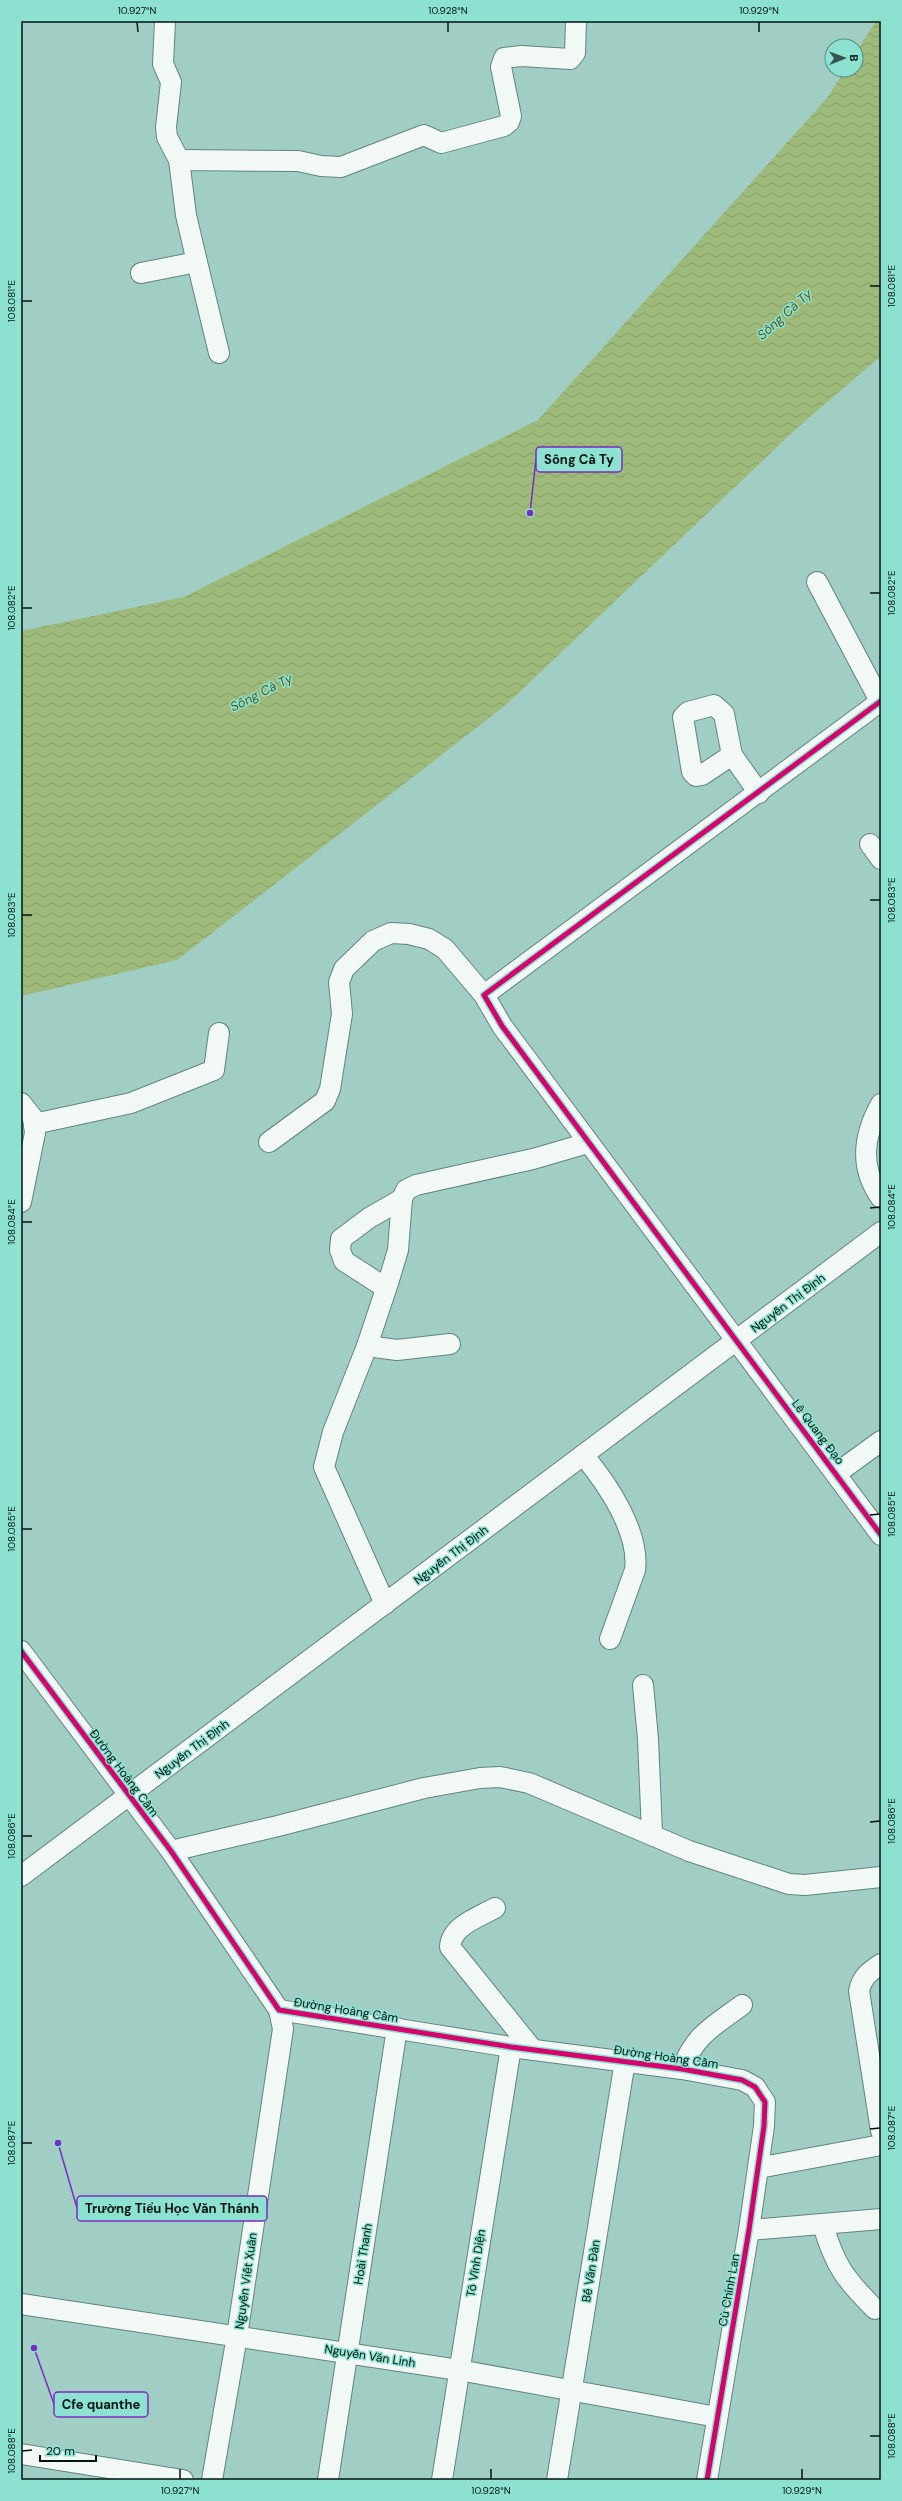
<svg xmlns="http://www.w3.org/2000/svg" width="902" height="2501" viewBox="0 0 902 2501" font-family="'DM Sans',sans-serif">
<defs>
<pattern id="water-waves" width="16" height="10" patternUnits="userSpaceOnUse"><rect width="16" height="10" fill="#9dba7a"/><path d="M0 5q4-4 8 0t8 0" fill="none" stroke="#859f68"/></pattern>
</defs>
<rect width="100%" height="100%" fill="#a0cec5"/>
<!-- water -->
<polygon fill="url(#water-waves)" points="876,21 881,21 881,356 797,428 507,704 177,960 21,996 21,631 184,597 538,420 827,98 845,70 856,70 856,52"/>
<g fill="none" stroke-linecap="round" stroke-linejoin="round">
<!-- minor casing -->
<g stroke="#62847e" stroke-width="22">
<g id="minor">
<polyline points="165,21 163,64 171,82 166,127 167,137 179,160"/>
<polyline points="197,262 219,353"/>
<polyline points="141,273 197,262 186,215 179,160 298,161 321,166 341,167 424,135 441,143 504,126 509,122 511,116 501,67 504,58 521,56 570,59 575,53 576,21"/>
<polyline points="817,582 880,701"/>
<polyline points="881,701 484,995 502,1026 881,1535"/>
<polygon points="714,705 724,714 732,755 702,775 696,776 692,772 683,717 688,712"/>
<polyline points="732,755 759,793"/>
<polyline points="870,844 881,859"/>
<polyline points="21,1103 33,1118 35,1133 21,1202"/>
<path d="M881,1104C863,1136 859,1167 881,1198"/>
<polyline points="34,1124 131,1103 214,1070 219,1033"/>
<polyline points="269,1142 325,1101 330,1089 342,1014 339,982 344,969 373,941 391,933 409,934 429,939 445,949 484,995"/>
<polyline points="386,1288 344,1261 340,1250 341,1239 369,1218 402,1199"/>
<polyline points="367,1346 397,1350 450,1344"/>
<path d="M583,1455C607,1483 640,1532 635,1570L610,1639"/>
<polyline points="837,1473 881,1441"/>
<polyline points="385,1604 324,1467 333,1432 367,1346 389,1280 398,1250 402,1199 406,1190 416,1185 533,1159 588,1143"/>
<polyline points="21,1651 171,1851 279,2010 511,2047 682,2069 742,2080 755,2087 765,2102 764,2126 749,2230 707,2480"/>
<polyline points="643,1685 648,1739 652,1833"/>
<polyline points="171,1851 278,1826 424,1788 480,1778 500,1777 529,1783 689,1851 789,1884 805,1885 881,1877"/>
<polyline points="21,1876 881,1232"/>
<path d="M495,1908C479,1917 451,1926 450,1947L533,2050"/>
<path d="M881,1964C869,1972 862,1977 859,1991L881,2131"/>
<path d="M682,2069C695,2034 714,2026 742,2005"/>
<polyline points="758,2168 881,2145"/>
<path d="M823,2225C835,2266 845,2279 875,2309"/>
<polyline points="749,2230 881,2219"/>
<polyline points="21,2304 459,2370 717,2417"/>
<polyline points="21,2454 183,2480"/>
<polyline points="212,2480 237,2336 283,2029 279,2010"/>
<polyline points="328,2480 397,2028"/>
<polyline points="442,2480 511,2047"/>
<polyline points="557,2480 625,2061"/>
</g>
</g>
<!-- minor -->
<use href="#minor" stroke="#f1f8f6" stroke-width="20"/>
<!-- cycleway casing -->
<g stroke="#8de1d1" stroke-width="8">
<g id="cycleway">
<polyline points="881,701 484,995 502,1026 881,1535"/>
<polyline points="21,1651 171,1851 279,2010 511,2047 682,2069 742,2080 755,2087 765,2102 764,2126 749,2230 707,2480"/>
</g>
</g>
<!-- cycleway -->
<use href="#cycleway" stroke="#d6006c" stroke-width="5"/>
</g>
<!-- ticks -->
<path fill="none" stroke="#001410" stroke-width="1.5" d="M137,22L138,32M448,22V32M759,22V32M870,286H880M22,301H32M870,593H880M22,608H32M870,900H880M22,915H32M870,1208L880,1207M22,1222H32M870,1515L880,1514M22,1529H32M870,1822L880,1821M22,1836H32M870,2129L880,2128M22,2143H32M870,2436H880M22,2451L32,2450M180,2469V2479M491,2469V2479M802,2469V2479"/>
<g text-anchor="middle" stroke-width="3" stroke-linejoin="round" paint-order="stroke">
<!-- street labels -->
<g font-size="12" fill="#001410" stroke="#8de1d1">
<text transform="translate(788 1303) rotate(-37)" y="4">Nguyễn Thị Định</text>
<text transform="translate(818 1432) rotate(53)" y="4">Lê Quang Đạo</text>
<text transform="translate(451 1555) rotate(-37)" y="4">Nguyễn Thị Định</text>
<text transform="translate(192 1749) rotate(-37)" y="4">Nguyễn Thị Định</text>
<text transform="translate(124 1773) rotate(53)" y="4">Đường Hoàng Cầm</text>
<text transform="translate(346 2010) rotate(9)" y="4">Đường Hoàng Cầm</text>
<text transform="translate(666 2057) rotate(8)" y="4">Đường Hoàng Cầm</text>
<text transform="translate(363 2254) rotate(-81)" y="4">Hoài Thanh</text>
<text transform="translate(476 2263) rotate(-81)" y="4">Tô Vĩnh Diện</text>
<text transform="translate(591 2271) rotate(-81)" y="4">Bế Văn Đàn</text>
<text transform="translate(246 2281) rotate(-82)" y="4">Nguyễn Viết Xuân</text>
<text transform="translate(729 2290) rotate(-80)" y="4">Cù Chính Lan</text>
<text transform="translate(370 2356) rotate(9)" y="4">Nguyễn Văn Linh</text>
</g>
<!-- water labels -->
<g font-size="13" font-style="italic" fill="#4d5a1c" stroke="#8de1d1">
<text transform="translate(784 314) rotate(-42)" y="5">Sông Cà Ty</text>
<text transform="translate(261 692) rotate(-27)" y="5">Sông Cà Ty</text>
</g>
</g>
<!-- callouts -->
<path fill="none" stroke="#7b2cbf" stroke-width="1.5" d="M530 513L536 459M58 2143L77 2208M34 2348L54 2404"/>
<g fill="#7b2cbf" stroke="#8de1d1" stroke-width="1.5">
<circle cx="530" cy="513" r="4"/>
<circle cx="58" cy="2143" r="4"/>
<circle cx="34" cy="2348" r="4"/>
</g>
<g fill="#8de1d1" stroke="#7b2cbf" stroke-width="1.5">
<rect x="536" y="447" width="86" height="25" rx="4"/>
<rect x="77" y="2196" width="190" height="25" rx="4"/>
<rect x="54" y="2392" width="94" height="25" rx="4"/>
</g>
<g font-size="13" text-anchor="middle" font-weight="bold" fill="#001410">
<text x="579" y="464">Sông Cà Ty</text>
<text x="172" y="2213">Trường Tiểu Học Văn Thánh</text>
<text x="101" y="2409">Cfe quanthe</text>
</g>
<!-- border -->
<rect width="902" height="2501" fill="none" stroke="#8de1d1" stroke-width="44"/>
<!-- north arrow -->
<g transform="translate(844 58) rotate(89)"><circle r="19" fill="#8de1d1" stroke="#558f84"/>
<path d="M0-3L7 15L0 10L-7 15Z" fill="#38554f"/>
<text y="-6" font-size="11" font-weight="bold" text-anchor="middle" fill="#001410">B</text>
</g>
<!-- scale -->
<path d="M40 2455v6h56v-6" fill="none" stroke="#001410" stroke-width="2"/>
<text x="46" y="2455" font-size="12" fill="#001410" stroke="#8de1d1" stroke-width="3" paint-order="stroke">20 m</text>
<rect x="22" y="22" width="858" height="2457" fill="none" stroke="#001410" stroke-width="1.5"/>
<g font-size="10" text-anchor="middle" fill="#001410">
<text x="137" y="14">10.927°N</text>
<text x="448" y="14">10.928°N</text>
<text x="759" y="14">10.929°N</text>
<text transform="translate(891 286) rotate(-90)" y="4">108.081°E</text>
<text transform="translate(11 301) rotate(-90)" y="4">108.081°E</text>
<text transform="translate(891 593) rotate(-90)" y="4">108.082°E</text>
<text transform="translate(11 608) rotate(-90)" y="4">108.082°E</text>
<text transform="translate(891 900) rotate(-90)" y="4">108.083°E</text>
<text transform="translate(11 915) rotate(-90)" y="4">108.083°E</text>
<text transform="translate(891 1207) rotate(-90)" y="4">108.084°E</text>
<text transform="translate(11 1222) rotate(-90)" y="4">108.084°E</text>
<text transform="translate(891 1514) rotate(-90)" y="4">108.085°E</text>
<text transform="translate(11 1529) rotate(-90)" y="4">108.085°E</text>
<text transform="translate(891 1821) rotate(-90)" y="4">108.086°E</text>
<text transform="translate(11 1836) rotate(-90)" y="4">108.086°E</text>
<text transform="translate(891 2128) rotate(-90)" y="4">108.087°E</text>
<text transform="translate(11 2143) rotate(-90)" y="4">108.087°E</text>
<text transform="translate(891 2436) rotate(-90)" y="4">108.088°E</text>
<text transform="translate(11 2451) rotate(-90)" y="4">108.088°E</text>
<text x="180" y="2494">10.927°N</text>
<text x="491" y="2494">10.928°N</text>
<text x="802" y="2494">10.929°N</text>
</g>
</svg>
